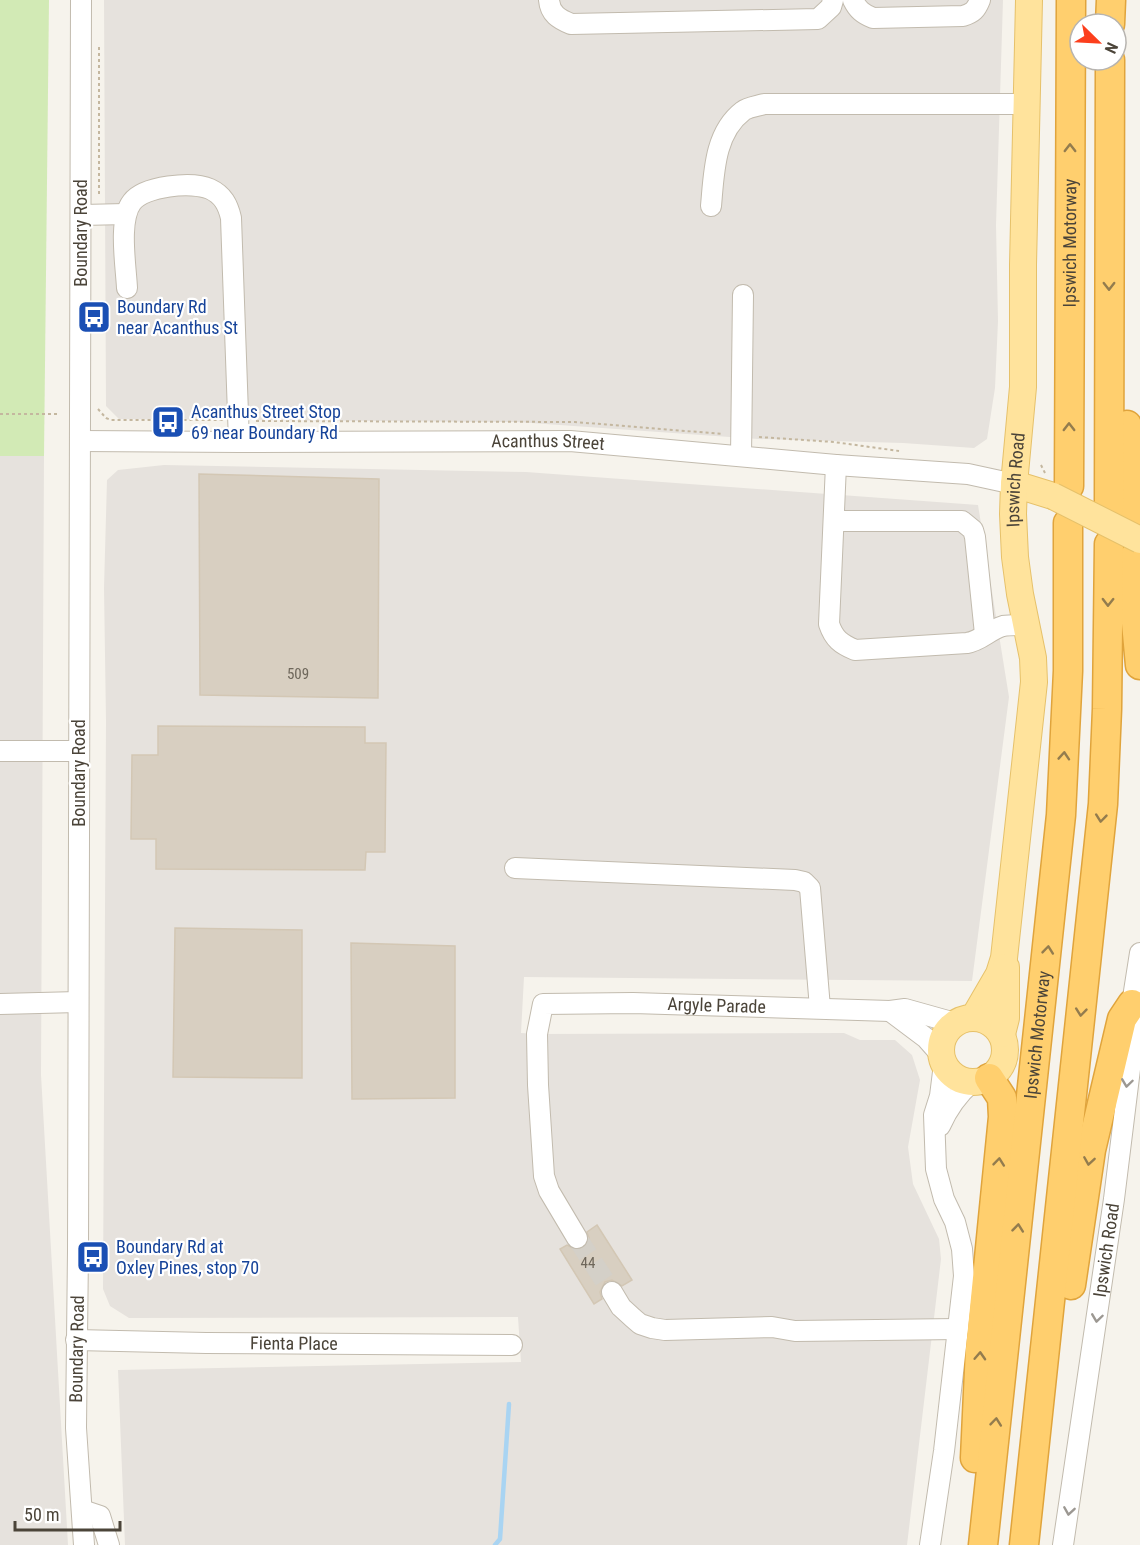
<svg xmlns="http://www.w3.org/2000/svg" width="1140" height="1545" viewBox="0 0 1140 1545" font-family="'Roboto Condensed',sans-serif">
<rect width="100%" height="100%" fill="#f6f3ec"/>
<!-- industrial -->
<g fill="#e6e2dd">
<polygon points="104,0 1003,0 996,225 998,321 995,388 987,439 974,448 903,443 758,439 517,422 119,419 106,406"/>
<polygon points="0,456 44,456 41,1075 68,1545 0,1545"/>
<polygon points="164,465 526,472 978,505 1009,697 972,981 524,977 521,1033 537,1034 844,1033 860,1040 895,1040 912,1055 920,1080 908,1147 913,1184 939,1239 941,1259 907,1545 125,1545 118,1370 521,1362 518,1317 129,1318 110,1306 103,1289 106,721 104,588 107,480 118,470"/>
</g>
<!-- green -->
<polygon fill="#d2eab5" points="0,0 49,0 44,456 0,456"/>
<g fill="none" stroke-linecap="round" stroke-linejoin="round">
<!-- stream -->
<polyline stroke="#a9d4f2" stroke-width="4.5" points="495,1545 500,1539 509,1404"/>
</g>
<!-- building -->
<g fill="#d8cfc1" stroke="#d3c7b4" stroke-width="1.5">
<polygon points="199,474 379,479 378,698 200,695"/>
<polygon points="158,726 365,727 365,743 386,743 385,852 366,852 365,870 156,869 156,839 131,839 132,755 158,755"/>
<polygon points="175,928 302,930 302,1078 173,1077"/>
<polygon points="351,943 455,946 455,1098 352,1099"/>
<polygon points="597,1225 632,1280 622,1286 612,1280 605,1282 600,1292 602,1299 594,1304 560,1249 567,1245 577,1250 584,1248 589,1238 587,1232"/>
</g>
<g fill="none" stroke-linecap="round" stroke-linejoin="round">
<!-- minor-tunnel -->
<polyline stroke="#d4d0c8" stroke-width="20" stroke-dasharray="20 10" stroke-linecap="butt" points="577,1238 612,1292"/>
<!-- minor casing -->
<g stroke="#c2bbae" stroke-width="22">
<g id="minor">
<polyline points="81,0 78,1251 76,1428 84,1545"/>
<path d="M549,0C550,14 559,19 571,24L818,19L831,7L833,0"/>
<path d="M853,0C858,10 863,14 873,18L963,16C973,13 976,10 980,0"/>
<path d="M711,206C714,174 714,133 743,111C748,107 758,106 764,104H1026"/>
<polyline points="82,215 126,214"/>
<path d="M127,288C126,266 118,220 132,202C144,186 192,181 210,189C223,195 228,205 231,218L239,442"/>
<path id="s1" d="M80,441L239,442L570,441L836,465L968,474L1014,484"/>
<polyline points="741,456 743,295"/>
<path d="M836,465L829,624C834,639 841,644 855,650L967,643C981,641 989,630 1003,626C1010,625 1020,625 1028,625"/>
<polyline points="834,521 962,521 973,530 975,537 985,634"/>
<polyline points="0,751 79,751"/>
<polyline points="515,868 795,880 804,882 810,888 820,1008"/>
<polyline points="0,1004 78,1002"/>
<polyline points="890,1011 926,1038 941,1055"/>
<path d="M940,1126C948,1108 957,1095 972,1082"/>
<path id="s2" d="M577,1238L549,1191L544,1176L538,1085L537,1034L543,1004L633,1003L890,1011L905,1009L955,1023"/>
<polyline points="612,1292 621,1307 633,1318 640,1324 652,1328 665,1330 772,1327 795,1331 958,1329"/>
<path id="s3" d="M76,1340L206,1343L512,1345"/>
<polyline points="82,1510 100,1516 109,1545"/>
<polyline points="930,1545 944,1451 964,1276 962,1249 955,1222 944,1199 936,1169 934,1115 940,1096 944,1064"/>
<path id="s4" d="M1063,1545L1114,1199L1136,1020L1132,1004L1140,953"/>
</g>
</g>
<!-- major casing -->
<g stroke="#e6c16a" stroke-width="28">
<g id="major">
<polyline points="1014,484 1053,496"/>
<path id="s5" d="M974,1017L999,974L1004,958L1034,682L1033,658L1020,594L1015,557L1013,514L1014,484L1023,387V265L1029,0"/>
<circle cx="973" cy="1050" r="32"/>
<polyline points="1002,1034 1006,1018 1006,967"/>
</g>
</g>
<!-- highway casing -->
<g stroke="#e0a43c" stroke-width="31">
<g id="highway">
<polyline points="1110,24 1111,0"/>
<polyline points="1127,425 1132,519"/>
<path id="s6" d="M1069,486L1071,0"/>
<polyline points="1109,507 1110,60"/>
<polyline points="1134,557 1136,623 1140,665"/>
<polyline points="1071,1285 1091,1150 1122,1019 1132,1004"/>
<polyline points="975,1458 980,1349 1003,1117 1002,1098 989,1078"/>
<path id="s7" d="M983,1545L1061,815L1068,671V523"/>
<polyline points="1024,1545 1103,804 1107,709 1109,544"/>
</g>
</g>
<!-- path -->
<g stroke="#c4b79f" stroke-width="2" stroke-dasharray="3 3" stroke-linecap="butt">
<polyline points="99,194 99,47"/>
<polyline points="98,409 106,418 111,420 223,420"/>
<polyline points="0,414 59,414"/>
<polyline points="256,421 575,422 723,434"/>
<polyline points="759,437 834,442 899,451"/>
<polyline points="1041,465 1045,473"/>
</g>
<!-- minor -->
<use href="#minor" stroke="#fff" stroke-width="20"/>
<!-- major -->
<use href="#major" stroke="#ffe39c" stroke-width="26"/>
<!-- highway -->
<use href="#highway" stroke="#ffcf6e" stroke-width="28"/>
<!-- major-bridge casing -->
<g stroke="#e6c16a" stroke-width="28" stroke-linecap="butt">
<polyline id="major-bridge" points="1053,496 1140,540"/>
</g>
<!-- major-bridge -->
<use href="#major-bridge" stroke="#ffe39c" stroke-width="26"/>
</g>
<!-- one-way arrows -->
<defs><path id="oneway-chevron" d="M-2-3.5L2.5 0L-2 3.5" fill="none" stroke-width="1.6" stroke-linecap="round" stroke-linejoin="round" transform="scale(1.5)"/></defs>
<g stroke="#937c4e">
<use href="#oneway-chevron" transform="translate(1070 148) rotate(-90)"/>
<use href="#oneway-chevron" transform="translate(1109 286) rotate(90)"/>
<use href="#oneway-chevron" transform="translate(1069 427) rotate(-90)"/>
<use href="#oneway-chevron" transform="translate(1108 602) rotate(91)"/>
<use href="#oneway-chevron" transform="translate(1064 756) rotate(-86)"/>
<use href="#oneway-chevron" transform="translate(1101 818) rotate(96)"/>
<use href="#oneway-chevron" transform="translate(1048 950) rotate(-84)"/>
<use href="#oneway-chevron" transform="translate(1081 1012) rotate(96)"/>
<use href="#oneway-chevron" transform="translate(1089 1161) rotate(99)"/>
<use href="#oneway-chevron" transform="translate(999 1162) rotate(-84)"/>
<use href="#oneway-chevron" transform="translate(1018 1228) rotate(-84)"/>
<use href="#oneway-chevron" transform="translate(980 1356) rotate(-87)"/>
<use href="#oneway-chevron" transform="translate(996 1422) rotate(-84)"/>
</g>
<g stroke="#9c9892">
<use href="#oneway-chevron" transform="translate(1127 1083) rotate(98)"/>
<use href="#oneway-chevron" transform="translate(1097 1318) rotate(98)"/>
<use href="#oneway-chevron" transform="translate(1069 1511) rotate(99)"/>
</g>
<!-- icons -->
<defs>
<g id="bus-square" transform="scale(1.725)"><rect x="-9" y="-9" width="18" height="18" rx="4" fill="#1a4fb4" stroke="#fff"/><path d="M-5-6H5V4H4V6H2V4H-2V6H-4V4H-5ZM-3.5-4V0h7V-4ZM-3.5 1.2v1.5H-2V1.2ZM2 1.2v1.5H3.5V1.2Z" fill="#fff"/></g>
</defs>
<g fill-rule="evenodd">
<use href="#bus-square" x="94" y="317"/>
<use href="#bus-square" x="168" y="422"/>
<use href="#bus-square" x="93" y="1257"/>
</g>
<g text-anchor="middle" stroke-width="4.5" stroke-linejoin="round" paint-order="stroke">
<!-- number labels -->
<g font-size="15" fill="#6e675b">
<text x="298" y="679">509</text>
<text x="588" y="1268">44</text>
</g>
<!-- street labels -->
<g font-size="18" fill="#4b4439" stroke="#fff">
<text transform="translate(81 233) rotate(-90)" y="6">Boundary Road</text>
<text dy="6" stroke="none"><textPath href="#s6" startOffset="243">Ipswich Motorway</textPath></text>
<text dy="6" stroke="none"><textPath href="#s1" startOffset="468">Acanthus Street</textPath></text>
<text dy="6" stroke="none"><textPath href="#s5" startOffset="548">Ipswich Road</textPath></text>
<text transform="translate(79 773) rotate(-90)" y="6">Boundary Road</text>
<text dy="6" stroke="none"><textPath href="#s2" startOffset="417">Argyle Parade</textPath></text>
<text dy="6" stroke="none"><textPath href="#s7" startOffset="513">Ipswich Motorway</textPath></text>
<text dy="6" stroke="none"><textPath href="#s4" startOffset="298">Ipswich Road</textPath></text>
<text dy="6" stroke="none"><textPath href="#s3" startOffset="218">Fienta Place</textPath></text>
<text transform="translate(77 1349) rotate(-89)" y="6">Boundary Road</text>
</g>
<!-- transit labels -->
<g font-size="18" fill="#164399" stroke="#fff" text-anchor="start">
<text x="117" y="313">Boundary Rd<tspan x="117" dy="21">near Acanthus St</tspan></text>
<text x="191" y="418">Acanthus Street Stop<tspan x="191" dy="21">69 near Boundary Rd</tspan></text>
<text x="116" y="1253">Boundary Rd at<tspan x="116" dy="21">Oxley Pines, stop 70</tspan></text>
</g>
</g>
<!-- north arrow -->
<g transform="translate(1098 42) rotate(114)"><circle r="28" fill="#ffffff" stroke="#b7b4b0" stroke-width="1.5"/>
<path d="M0-4.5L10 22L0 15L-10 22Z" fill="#fc3f1d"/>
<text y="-9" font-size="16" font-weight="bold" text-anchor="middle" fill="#4b4439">N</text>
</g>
<!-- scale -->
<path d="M15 1521v9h105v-9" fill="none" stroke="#4b4439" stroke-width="3"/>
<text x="24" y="1521" font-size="18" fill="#4b4439" stroke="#ffffff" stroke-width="4.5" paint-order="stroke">50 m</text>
</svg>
